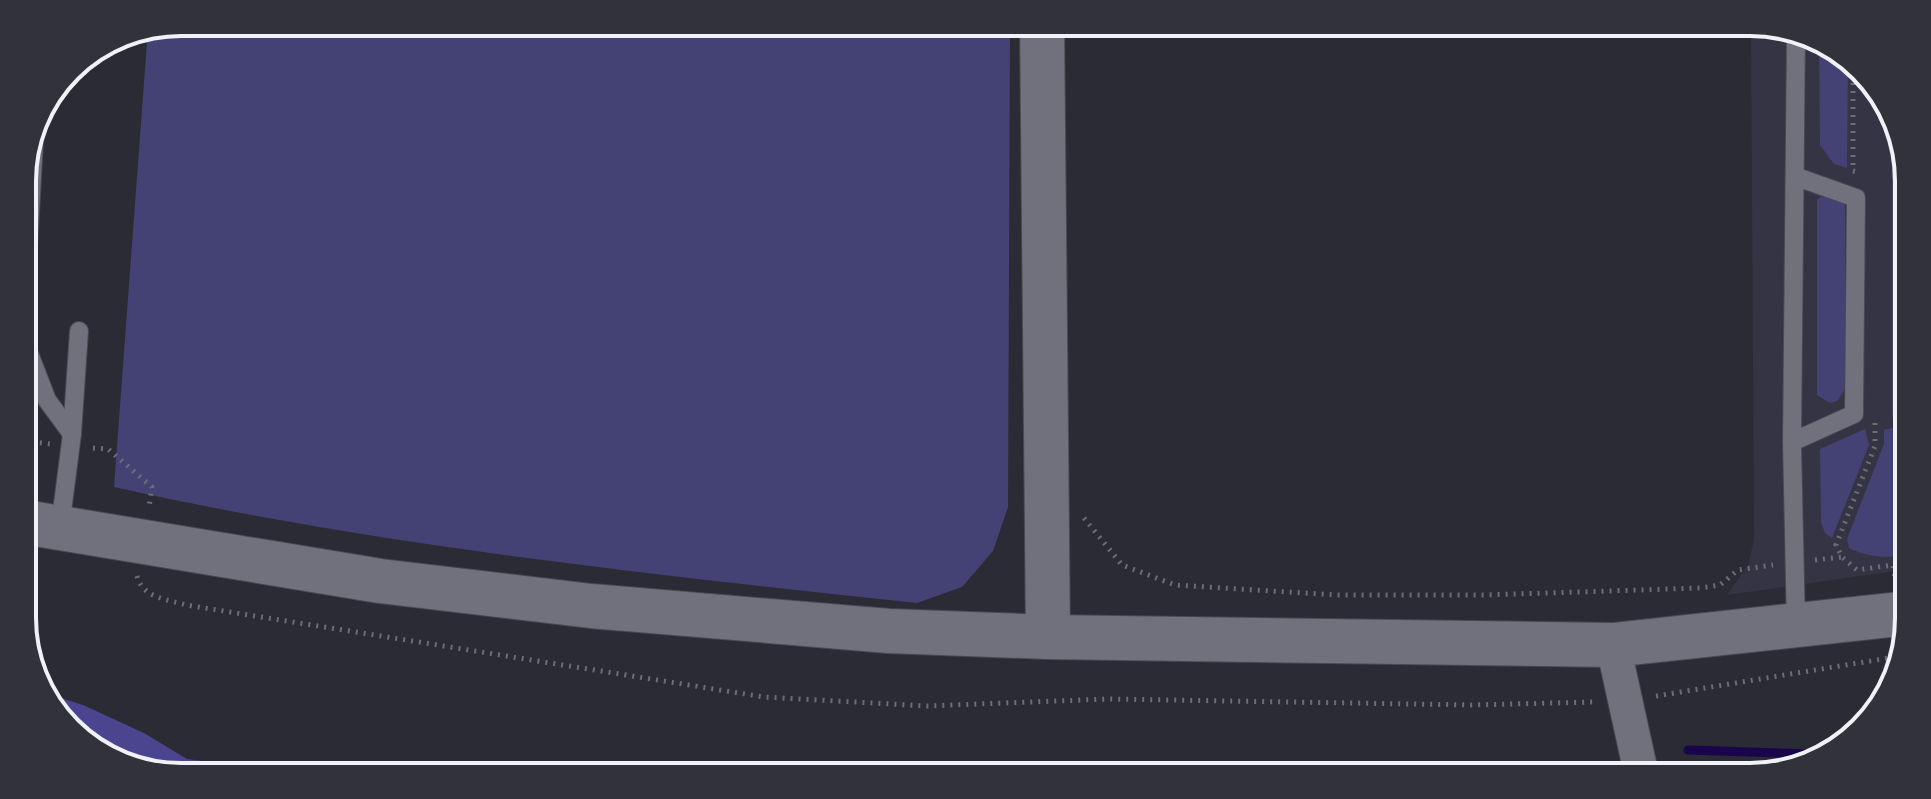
<svg xmlns="http://www.w3.org/2000/svg" width="1931" height="799" viewBox="0 0 1931 799" font-family="Rubik,sans-serif">
<rect width="100%" height="100%" fill="#2b2b35"/>
<!-- built -->
<polygon fill="#343444" points="1751,22 1810,34 1876,84 1908,160 1909,569 1727,595 1748,565 1754,540"/>
<!-- green -->
<g fill="#444274">
<path d="M181,22H1010L1008,507L993,551L962,587L917,603C648,574 378,546 114,487L148,29Z"/>
<polygon points="1819,41 1848,63 1847,168 1834,164 1820,145"/>
<polygon points="1823,195 1839,198 1845,205 1845,389 1837,401 1830,403 1817,395 1817,200"/>
<path d="M1908,424L1909,555C1887,558 1869,558 1849,548L1847,539L1884,444V430Z"/>
<polygon points="1865,429 1869,445 1832,538 1825,533 1821,522 1820,449"/>
</g>
<!-- forest -->
<polygon fill="#4a458e" points="45,693 83,705 144,733 187,759 232,765 245,777 181,777 121,765 55,715"/>
<g fill="none" stroke-linecap="round" stroke-linejoin="round">
<!-- stream -->
<g stroke="#18054c" stroke-width="9">
<polyline points="1688,750 1812,754 1831,750"/>
<polyline points="118,763 123,765"/>
</g>
<!-- lane casing -->
<g stroke="#484952" stroke-width="20">
<g id="lane">
<polyline points="1796,31 1792,442 1796,628"/>
<polyline points="1902,147 1902,414 1908,412"/>
<polyline points="23,337 35,124"/>
<polyline points="23,338 47,400 72,434"/>
<polyline points="1792,442 1854,414 1856,198 1797,177"/>
<polyline points="60,527 72,434 79,331"/>
</g>
</g>
<!-- street casing -->
<g stroke="#484952" stroke-width="36">
<polyline id="street" points="1613,645 1642,777"/>
</g>
<!-- secondary casing -->
<g stroke="#484952" stroke-width="46">
<g id="secondary">
<polyline points="1042,22 1048,637"/>
<polyline points="24,522 380,581 591,606 889,631 1048,637 1613,645 1909,613"/>
</g>
</g>
<!-- path -->
<g stroke="#6d6d76" stroke-width="5" stroke-dasharray="2 6" stroke-linecap="butt">
<polyline points="1853,67 1853,171 1857,172"/>
<polyline points="1875,423 1875,446 1836,545 1842,557 1857,570 1893,565 1895,580"/>
<polyline points="24,441 51,444"/>
<polyline points="93,448 108,449 152,487 149,507"/>
<polyline points="1084,518 1122,565 1175,585 1336,595 1485,595 1700,588 1720,585 1738,570 1773,565"/>
<polyline points="1815,560 1842,557"/>
<path d="M137,576C143,598 166,599 186,605L764,697L927,706L1108,699L1472,705L1594,702"/>
<polyline points="1656,696 1901,656"/>
</g>
<!-- lane -->
<use href="#lane" stroke="#70717d" stroke-width="18"/>
<!-- street -->
<use href="#street" stroke="#70717d" stroke-width="34"/>
<!-- secondary -->
<use href="#secondary" stroke="#70717d" stroke-width="44"/>
</g>
<!-- crop -->
<path d="M0 0H1931V799H0ZM181 36H1750A145 145 0 0 1 1895 181V618A145 145 0 0 1 1750 763H181A145 145 0 0 1 36 618V181A145 145 0 0 1 181 36Z" fill="#32323b" fill-rule="evenodd"/>
<path fill="none" stroke="#f1f2f9" stroke-width="4" d="M181 36H1750A145 145 0 0 1 1895 181V618A145 145 0 0 1 1750 763H181A145 145 0 0 1 36 618V181A145 145 0 0 1 181 36Z"/>
</svg>
